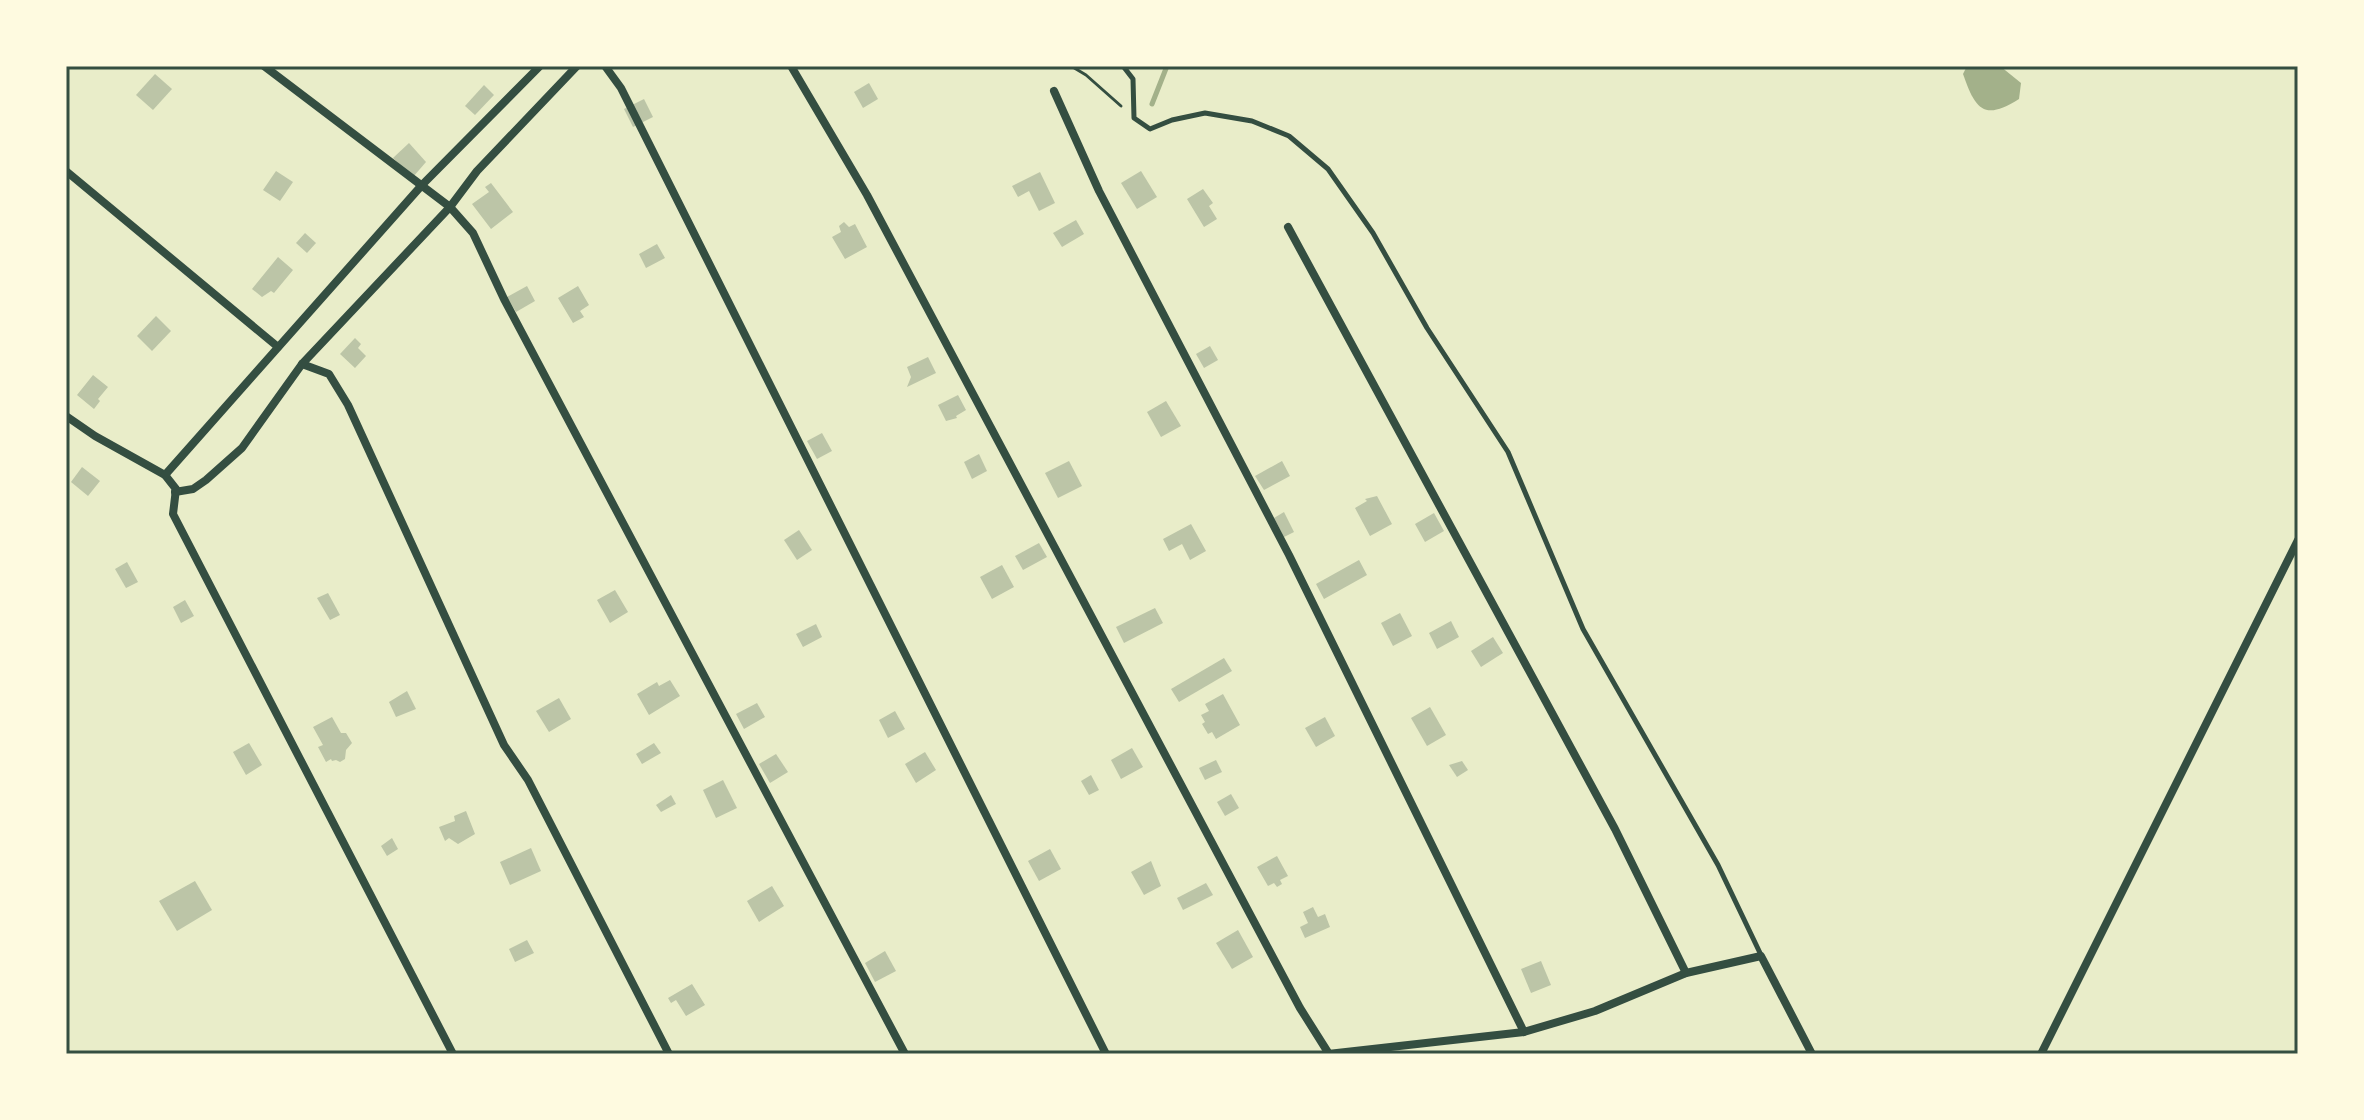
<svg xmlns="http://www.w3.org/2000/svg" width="2364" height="1120" viewBox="0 0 2364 1120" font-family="'DM Sans',sans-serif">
<rect width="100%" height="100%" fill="#e9edc9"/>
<!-- water -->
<path fill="#a3b18a" d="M1967,66H2000L2021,83L2019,99C1983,122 1975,108 1963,74Z"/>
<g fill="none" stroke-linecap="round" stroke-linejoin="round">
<!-- stream -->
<polyline stroke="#a3b18a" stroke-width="5" points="1152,104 1167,66"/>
</g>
<!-- building -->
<g fill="#bcc5a7">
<polygon points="155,74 172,89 153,110 136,95"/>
<polygon points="869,83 878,99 863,108 854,92"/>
<polygon points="484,85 494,95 475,115 465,106"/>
<polygon points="644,99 653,117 633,127 624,109"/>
<polygon points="409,143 426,162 413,177 393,158"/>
<polygon points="276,171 293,182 280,201 263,190"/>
<polygon points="1141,171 1157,197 1137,209 1121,183"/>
<polygon points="1040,172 1055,203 1039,211 1029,191 1018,197 1012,186"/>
<polygon points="491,183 513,212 491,229 472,204 489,192 485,187"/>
<polygon points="1203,189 1213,203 1209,206 1217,219 1204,227 1187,199"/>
<polygon points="1076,220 1084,234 1062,247 1053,233"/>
<polygon points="844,222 849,227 855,224 867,247 845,259 832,237 841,232 839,226"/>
<polygon points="305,233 316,243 307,253 296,243"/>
<polygon points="657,244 665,258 646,268 639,254"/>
<polygon points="278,257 293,270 274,293 271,291 262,297 252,289"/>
<polygon points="527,286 535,301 516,312 507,297"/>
<polygon points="578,286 589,305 580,311 584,317 573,323 558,298"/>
<polygon points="156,316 171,331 152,351 137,336"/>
<polygon points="355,338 361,344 358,348 366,356 355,368 340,354"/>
<polygon points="1210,346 1218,360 1204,368 1196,354"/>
<polygon points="928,357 936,373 907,387 911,377 907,367"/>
<polygon points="93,375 108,387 98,399 100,401 94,409 77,395"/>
<polygon points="958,395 966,410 956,416 957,418 946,421 938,405"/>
<polygon points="1166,401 1181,426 1161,437 1147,412"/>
<polygon points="822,433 832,451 817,459 807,441"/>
<polygon points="979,454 987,471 972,479 964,462"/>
<polygon points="1069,461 1082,486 1058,498 1045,473"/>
<polygon points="1282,461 1290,476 1264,490 1255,476"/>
<polygon points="82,467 100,481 88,496 71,482"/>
<polygon points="1377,496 1392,524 1370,536 1355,508 1367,501 1365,499"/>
<polygon points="1284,512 1294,532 1284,537 1274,518"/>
<polygon points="1434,513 1444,531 1425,542 1415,524"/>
<polygon points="1191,524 1206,551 1190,560 1182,544 1169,551 1163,539"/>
<polygon points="799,530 812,550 797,560 784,540"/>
<polygon points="1039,543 1047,557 1023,570 1015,556"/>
<polygon points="1359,560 1367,575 1324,599 1316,584"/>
<polygon points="127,562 138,582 126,588 115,569"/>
<polygon points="1002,565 1014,587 992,599 980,577"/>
<polygon points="615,590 628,612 610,623 597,600"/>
<polygon points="328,593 340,615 330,620 317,598"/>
<polygon points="185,600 194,616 181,623 173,607"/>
<polygon points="1155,608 1163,623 1124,643 1116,627"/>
<polygon points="1400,613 1412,636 1393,646 1381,623"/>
<polygon points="1451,621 1459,637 1437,649 1429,633"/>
<polygon points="816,624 822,637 803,647 796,634"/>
<polygon points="1493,637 1503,653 1481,667 1471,651"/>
<polygon points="1224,658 1232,671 1179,702 1171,689"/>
<polygon points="670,680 680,696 649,715 637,694 657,682 659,686"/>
<polygon points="407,691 416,709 396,717 389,702"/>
<polygon points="1223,694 1240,725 1216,739 1212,732 1208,734 1202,724 1205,722 1201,715 1209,711 1205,704"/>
<polygon points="559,698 571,719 549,732 536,711"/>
<polygon points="757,703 765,717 744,729 736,714"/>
<polygon points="1430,707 1446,735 1427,746 1411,718"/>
<polygon points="895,711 905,729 888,738 879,720"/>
<polygon points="332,717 341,733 346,733 352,743 346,750 345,759 340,762 336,760 332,761 331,759 326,762 318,747 323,745 313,727"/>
<polygon points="1325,717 1335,736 1316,747 1305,728"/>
<polygon points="249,743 262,765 246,775 233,752"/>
<polygon points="654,743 661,753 642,764 636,754"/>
<polygon points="1132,748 1143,767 1121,779 1111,760"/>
<polygon points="925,752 936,770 916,783 905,764"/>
<polygon points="776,754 788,772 770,783 759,764"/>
<polygon points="1216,760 1222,772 1205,780 1199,768"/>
<polygon points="1462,761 1468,770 1457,777 1449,765"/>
<polygon points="1091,775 1099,790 1089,795 1081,781"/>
<polygon points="723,780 737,808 716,818 703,790"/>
<polygon points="1231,794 1239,808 1225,816 1217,802"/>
<polygon points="671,795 676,804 661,812 656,805"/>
<polygon points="466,811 475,834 458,844 449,838 445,841 439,827 455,821 454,816"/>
<polygon points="392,838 398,849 387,856 381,846"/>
<polygon points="531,848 541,871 510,885 500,862"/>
<polygon points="1050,849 1061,869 1039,881 1028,861"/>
<polygon points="1277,856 1288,876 1280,880 1282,884 1277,887 1274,883 1268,886 1257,867"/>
<polygon points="1151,861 1161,886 1144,895 1131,872"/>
<polygon points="195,881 212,910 177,931 159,901"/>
<polygon points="1206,883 1213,895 1183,910 1177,898"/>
<polygon points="772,886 784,906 759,922 747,901"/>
<polygon points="1313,907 1318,917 1325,914 1330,927 1305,938 1300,927 1308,923 1303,912"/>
<polygon points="1238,930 1253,957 1232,969 1216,943"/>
<polygon points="527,940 534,953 515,962 509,949"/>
<polygon points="885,951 896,971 875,982 865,963"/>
<polygon points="1541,961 1551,985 1531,993 1521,969"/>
<polygon points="692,984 705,1005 686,1016 676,1000 671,1003 668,998"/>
</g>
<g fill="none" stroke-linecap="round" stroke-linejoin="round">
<!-- path -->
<polyline stroke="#344e41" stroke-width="3" points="1071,66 1086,75 1121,106"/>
<!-- service -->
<polyline stroke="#344e41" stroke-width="5" points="1123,66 1133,79 1134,118 1150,129 1172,120 1205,113 1252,121 1289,136 1328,169 1373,233 1427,328 1508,452 1583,629 1718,865 1761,955"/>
<!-- minor -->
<g stroke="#344e41" stroke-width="8">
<polyline points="264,66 450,207 473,233 504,299 905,1054"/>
<polyline points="605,66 621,88 1106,1054"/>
<polyline points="791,66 867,195 1300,1008 1329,1054"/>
<polyline points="1054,91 1099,191 1289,555 1524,1032"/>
<polyline points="66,171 278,347"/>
<polyline points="1288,227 1615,829 1686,973"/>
<polyline points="302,364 329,374 348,405 504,745 528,780 669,1054"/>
<polyline points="66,416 95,436 165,475 176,489 173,514 453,1054"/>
<polyline points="165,475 422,185 540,66"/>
<polyline points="175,492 193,489 206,480 242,448 302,364 450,207 477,171 577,66"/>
<polyline points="1328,1054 1524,1032 1595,1011 1686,973 1761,956 1812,1054"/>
<polyline points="2041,1054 2298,540"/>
</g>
</g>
<!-- border -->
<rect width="2364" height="1120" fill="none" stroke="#fefae0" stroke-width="136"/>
<rect x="68" y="68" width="2228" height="984" fill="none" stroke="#344e41" stroke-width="3"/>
</svg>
